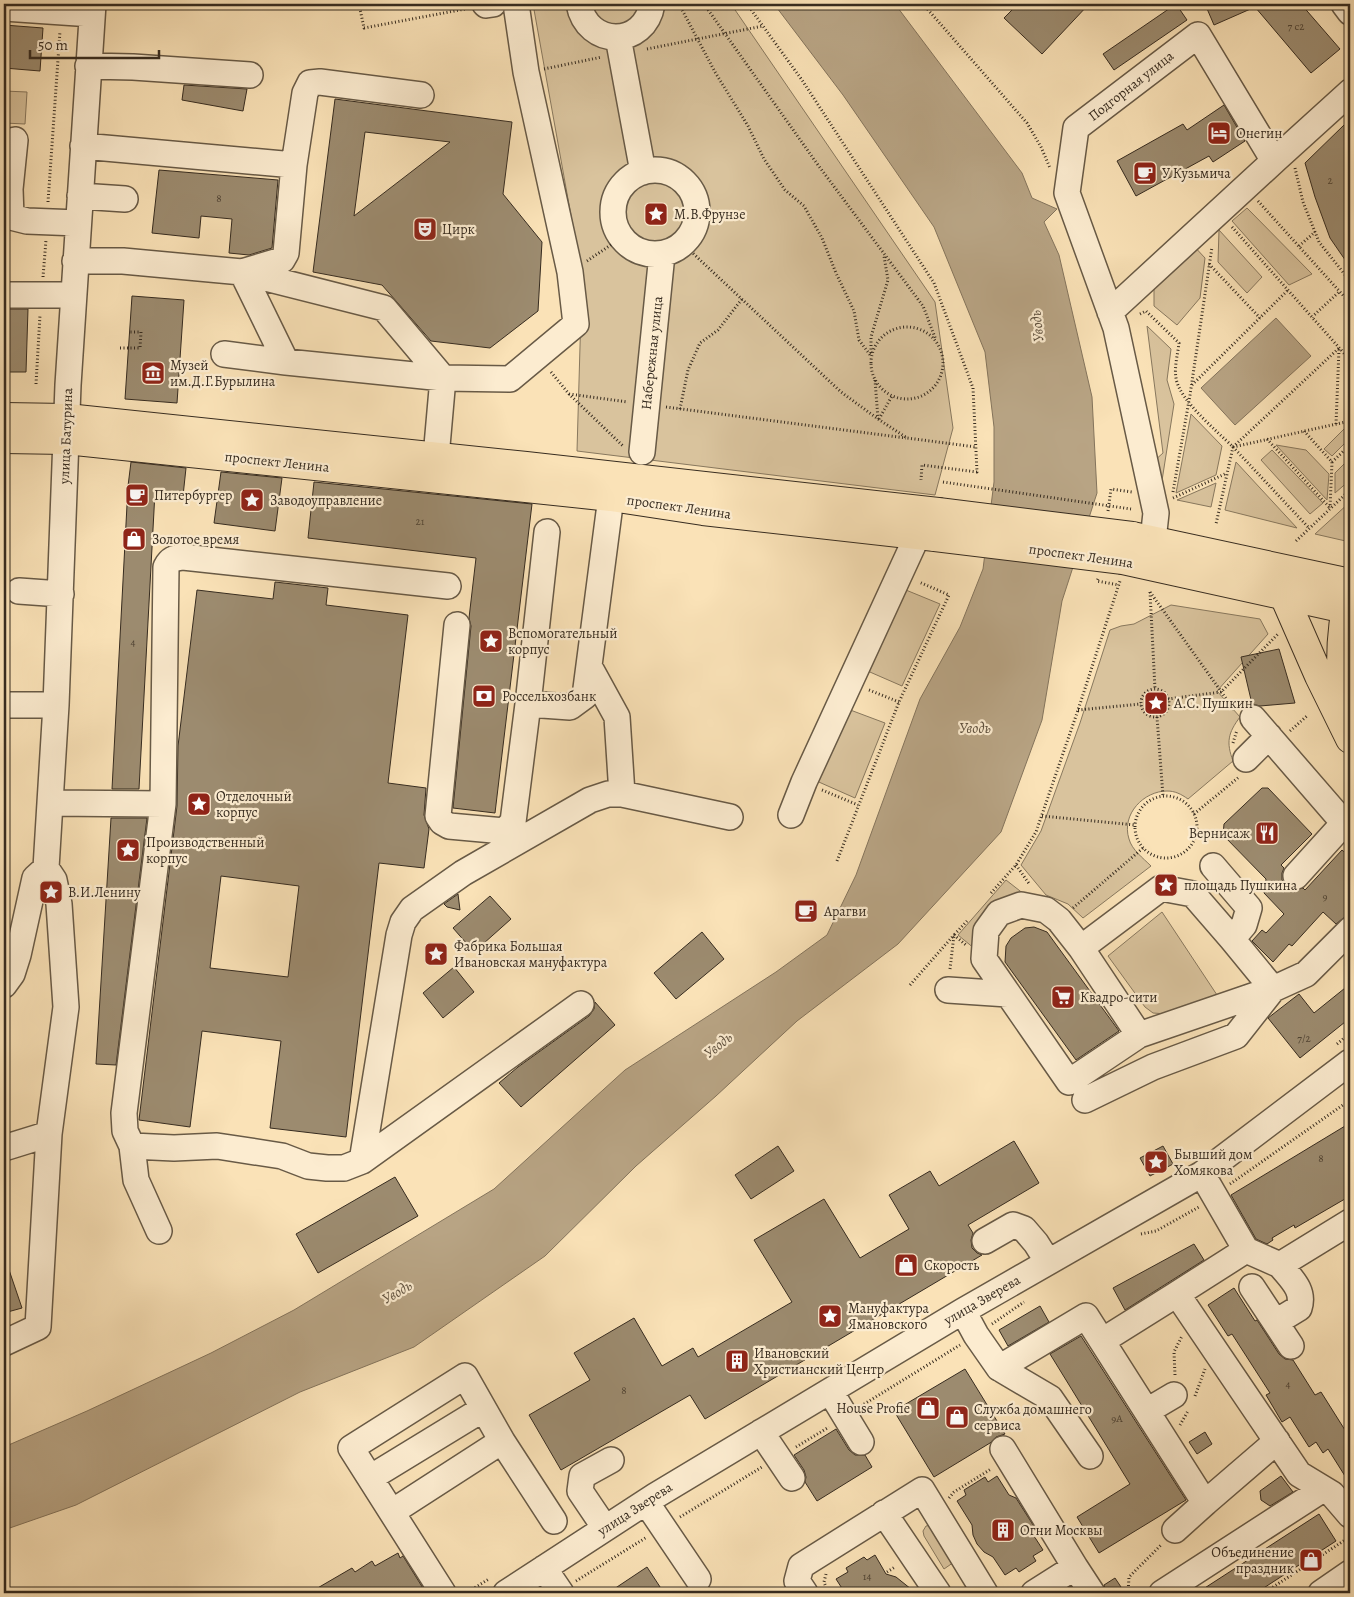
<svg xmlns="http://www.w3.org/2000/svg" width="1354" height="1597" font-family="Alegreya,serif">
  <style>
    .green { fill: #d9c39d; stroke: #88785e }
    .water { fill: #b8a484; stroke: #84745c }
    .building { fill: #9c8b6f; stroke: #372c20; fill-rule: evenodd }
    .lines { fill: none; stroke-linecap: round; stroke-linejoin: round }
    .minor-casing { stroke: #685a46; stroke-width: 28 }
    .major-casing { stroke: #372c20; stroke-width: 30 }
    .highway-casing { stroke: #372c20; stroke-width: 30 }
    .path { stroke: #372c20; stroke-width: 3; stroke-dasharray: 1 2.5; stroke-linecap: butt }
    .minor { stroke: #fcecd0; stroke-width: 25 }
    .major { stroke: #fae2b7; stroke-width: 28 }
    .highway { stroke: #fae2b7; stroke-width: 28 }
    .highway-bridge-casing { stroke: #372c20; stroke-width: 30; stroke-linecap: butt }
    .path-bridge { stroke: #372c20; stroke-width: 3; stroke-dasharray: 1 2.5; stroke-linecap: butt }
    .highway-bridge { stroke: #fae2b7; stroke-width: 28 }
    .labels { text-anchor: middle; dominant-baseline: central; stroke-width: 4.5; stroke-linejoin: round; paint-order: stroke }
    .number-label { font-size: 11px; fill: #504434 }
    .street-label { font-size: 14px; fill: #372c20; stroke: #fcecd0 }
    .poi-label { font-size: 14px; fill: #372c20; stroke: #fcecd0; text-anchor: start }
    .water-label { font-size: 15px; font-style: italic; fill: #5e503e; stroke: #fcecd0 }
  </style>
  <rect width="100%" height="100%" fill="#fae2b7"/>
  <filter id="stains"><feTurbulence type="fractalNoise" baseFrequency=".004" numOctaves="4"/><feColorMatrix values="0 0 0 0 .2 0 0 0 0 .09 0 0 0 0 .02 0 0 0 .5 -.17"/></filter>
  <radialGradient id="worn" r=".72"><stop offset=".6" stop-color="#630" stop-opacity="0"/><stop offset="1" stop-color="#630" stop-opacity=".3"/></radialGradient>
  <path class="green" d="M533,4h198l204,298 18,126 -18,67 -358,-44 5,-174z
    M4,91l23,1 -2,32 -21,-1z
    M1247,208l65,66 -23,11 -57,-64z
    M1219,230l43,47 -15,16 -29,-31z
    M1192,244l13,14 -5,40 -23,27 -23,-19v-28z
    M1147,326l24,23 -4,31 7,24 -13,83 -7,-26 9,-8z
    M1191,414l31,32 -6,29 -40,18z
    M1346,427l4,4v7l-18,18 -8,-7z
    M1276,445l30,5 23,24 -2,26z
    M1272,450l51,53 -13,11 -49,-54z
    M1350,458v22l-15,13v-20z
    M1236,462l61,66 -72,-18z
    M1216,483l-5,24 -34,-7z
    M1350,502v40l-35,-8z
    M901,588l39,16 -38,82 -39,-17z
    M1171,605l89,14 8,15 -51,57 23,26c-12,16 -14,25 -7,44l-45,38c-7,-5 -13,-8 -21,-8 -23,0 -46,23 -38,48 3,11 14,19 22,27l-68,52 -15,-14 -22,-9 -25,-30 20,-34 39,-108 30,-93 11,-4 13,-2z
    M845,708l40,15 -30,75 -43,-19z
    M1006,880l23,18 -54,51 -17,-14z
    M1162,912l59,89 -54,13 -14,-1 -8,-6 -37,-51z
    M932,1525l25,35 -13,9 -20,-33 -1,-5 3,-5z"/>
  <path class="water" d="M774,4h121l127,169 10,25 25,11 -13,13 15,33 33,142 5,96 -35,108 -20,119 -41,112 -103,112 -101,77 -81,75 -80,70 -91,90 -131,91 -114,45 -224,113 -72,25v-83l83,-36 124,-58 83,-43 200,-121 131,-119 151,-98 51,-37 29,-60 64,-176 40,-72 23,-58 11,-87v-55l-9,-75 -51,-125 -91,-132z
    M1276,318l35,38 -76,69 -34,-37z"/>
  <path class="building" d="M1018,4h71l-47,50 -38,-36z
    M1176,4l11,16 -73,50 -11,-16z
    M1205,4h96l39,45 -29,24 -56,-66 -41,18z
    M4,25l39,3 -3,43 -36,-3z
    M184,85l63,4 -4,22 -61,-11z
    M335,99l177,23 -9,72 39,48 -4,69 -48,37 -59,-7 -49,-56 -69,-13zM365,132l85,10 -96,74z
    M1224,105l21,36 -32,21 -4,-6 -73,40 -19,-35 66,-37 4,6z
    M1344,125l6,7v135l-20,-29 -15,-41 -10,-34z
    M159,170l119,10 -6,68 -23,7 -20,-2 3,-34 -31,-3 -2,22 -47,-5z
    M132,296l52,4 -7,103 -52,-4z
    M4,309h24l-2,63h-22z
    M131,462l55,6 -3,28 -28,-4 -16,297h-27l16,-303z
    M221,472l61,6 -7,53 -61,-8z
    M314,482l218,22 -37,309 -42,-5 18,-182 -2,-8 7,-60 -168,-20z
    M275,582l53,6 -2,17 82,10 -20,168 38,5 -2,27 5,14 -5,39 -45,-5 -33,274 -76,-9 11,-87 -79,-10 -12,96 -51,-7 38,-314 1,-60 19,-156 76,9zM221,876l78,10 -11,91 -78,-9z
    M1279,649l16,54 -35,3 -8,-2 -11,-47z
    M1262,788h6l44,46 -31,31 3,3 -2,5v7l5,7 6,3 10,-2 2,2 37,-40 8,7v59h-4l-10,8 -13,-12 -31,34 -3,-2 -16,18 -21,-21 10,-11 4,3 18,-19 -20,-21 2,-14 -43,-44 1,-11z
    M111,818h36l-31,247 -20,-1z
    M458,894l2,16 -13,-3 -3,-3z
    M490,896l21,23 -37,33 -21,-24z
    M1034,927l13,5 72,99 -43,29 -71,-98 1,-16 5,-8 14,-10z
    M702,932l22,27 -48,40 -22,-26z
    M454,967l20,25 -31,26 -20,-25z
    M1350,984v34l-50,40 -32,-40 31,-24 15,19z
    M595,1002l20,23 -94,82 -22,-24 19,-16 71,-51 5,-7z
    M1350,1123v73l-55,32 -1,-3 -22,13 1,2 -6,4 -11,-5 -25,-44z
    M1014,1141l25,42 -71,42 5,8 -2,7 1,8 5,5 5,2 -277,164 -15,-24 -129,75 -32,-55 61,-35 -16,-27 60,-35 28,48 31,-18 5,9 94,-55 -38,-62 70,-41 36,59 49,-29 -20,-34 41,-24 9,15z
    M778,1146l16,25 -43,28 -16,-24z
    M1163,1146l10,18 -23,12 -10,-18z
    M395,1177l23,39 -100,57 -22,-39z
    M1194,1244l10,16 -79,50 -12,-22z
    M6,1261l16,47 -18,5v-51z
    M1234,1288l21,33 2,-1 22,34 6,5 8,1 22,35 6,-3 29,46v46l-22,-35 -5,4 -7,-11 -7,5 -19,-30 -8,5 -16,-27 4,-2 -38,-59 -4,2 -20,-31z
    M1040,1306l9,16 -41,24 -9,-16z
    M1081,1336l105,164 -87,53 -22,-36 53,-33 -80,-130z
    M965,1369l40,65 -9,3 -6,6 -56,34 -40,-66z
    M836,1429l13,21 6,5h10l7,12 -55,34 -12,-19 1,-5 -2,-7 -10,-15z
    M1205,1432l7,12 -15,10 -8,-12z
    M997,1476l12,19 7,3 19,30 -1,8 9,14 -10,6 3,5 -17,11 -3,-4 -11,7 -12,-18 -9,-5 -7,-8 -4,-9 -1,-10 -15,-24 9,-6 -2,-5 21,-13 3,5z
    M1281,1476l12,16 -23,14 -9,-6 -1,-9z
    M1319,1514l17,27 -80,52h-59z
    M398,1553l2,5 3,-2 23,37h-117l43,-25 3,4 17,-11 3,5z
    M875,1555l11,19 10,3 20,16h-71l-9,-14 12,-7 -2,-4 18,-11 3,3z
    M647,1567l17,26h-56z
    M1115,1578l10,15h-19l-2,-8z"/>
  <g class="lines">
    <g class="minor-casing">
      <path id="minor" d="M485,4l1,1 7,-1
        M579,4c8,44 66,44 73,0
        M1344,4l6,8
        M4,8l88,6
        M618,37l25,135
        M88,66l45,1 117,8
        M15,140l-5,49 1,28 16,4 51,2
        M83,146l211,19 -8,88 -4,7 -40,12
        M1274,161l76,-69
        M294,165l11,-72 5,-10 10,-1 101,13
        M613 212a42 42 0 1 1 84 0a42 42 0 1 1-84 0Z
        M80,196l45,3
        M75,261h48l119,11 142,36 59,70 -7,79
        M242,272l44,90 157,16 67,1 66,-55 -6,-52 -44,-200 -10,-68
        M4,295h69
        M1110,312l164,-151 -76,-126 -122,93 -9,65 49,135 40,185 -3,27
        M224,354l62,8
        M642,452l20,-198
        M547,532l-19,172 42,3 15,-11 26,-199
        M19,591l42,3
        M457,625l-19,191 4,6 7,4 55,5 9,-9 15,-118
        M589,666l28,51 5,77
        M4,705h52
        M1253,718l91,105 6,1
        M1246,759l23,-23
        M50,803l113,1 -39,309 1,18 7,15 4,34 23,51
        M163,804l3,-237c4,-8 8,-9 17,-10l265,29
        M791,815l13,-33 110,-239 3,-7
        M1213,866l36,42 -5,17 -12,14
        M46,868l10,-163 12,-320 25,-381
        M1296,876l48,-53
        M1081,948l80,-60 32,6 39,45 41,50 -37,47 -83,31 -68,33
        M4,985l8,-11 6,-19 17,-77 11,-10
        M948,990l60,4
        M1139,1035l-58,-87 -22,-28 -13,-10 -25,-5 -22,8 -13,18 -2,28 85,123 70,-47 134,-46 33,-15 44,-44
        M132,1146l42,2 43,-2 65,10 26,10 19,2h17l18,-7 219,-157
        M4,1148l45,-14
        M362,1161l37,-226 4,-13 9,-13 51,-36 127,-73 18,-6h14l108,23
        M1202,1174l44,76
        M985,1241l28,-16 11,4 12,14 12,19
        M1246,1250l-69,44 122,180 33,20 18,21
        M1246,1250l34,15 70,-43
        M1252,1287l39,59
        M963,1311l13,24 23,33 87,-52 119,187 -30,27
        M1276,1322l23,-14c6,-18 -8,-29 -19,-43
        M1102,1341l75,-47
        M4,1343l34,-16 11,-193 17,-127 -7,-103 -5,-24 -8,-12
        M999,1368l51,30 40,58
        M830,1391l31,51
        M1147,1411l27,-16
        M761,1432l31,46
        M502,1441l52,80
        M1003,1449l72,118 -41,26
        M370,1478l113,-69
        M646,1502l52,77
        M1205,1503l72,-62
        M392,1512l110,-71 -37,-65 -114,72 92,145
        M884,1513l54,80
        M605,1528l-25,-37 2,-15 29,-16
        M1075,1567l17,26
        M544,1568l17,25
        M506,1593l149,-97 308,-185 239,-137 148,-112
        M805,1593l-8,-12 4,-15 121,-76 63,103
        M1162,1593l161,-104
        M1321,1593l29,-20"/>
    </g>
    <g class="major-casing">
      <path id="major" d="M1284,596l35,80 31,63
        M1348,716c-11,-43 -8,-85 2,-128"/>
    </g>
    <g class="highway-casing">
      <path id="highway" d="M4,417l63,1 459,48 412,46
        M4,439l62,1 545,57 92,14 232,26
        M1132,536l218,47
        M1123,560l227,50"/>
    </g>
    <path class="path" d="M359,4l5,24 101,-19
      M679,4l36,68 33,54 16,33 21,31 19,16 18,32 14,35 18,38 5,29 12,16
      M704,4l114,161 105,141 13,34
      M747,4l55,76 132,203 39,105 4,84 -55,-7 -1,15
      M923,4l104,119 14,24 9,21
      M647,49l116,-23
      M544,69l58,-12
      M1295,168l8,34 16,40 31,39
      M1258,201l92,102
      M48,202l12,-171
      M1232,227l118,133
      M683,244l158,148 37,27 29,19 69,9
      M1299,246l16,-14
      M587,261l34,-23
      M1209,264l51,54
      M43,277l3,-37
      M1140,314l6,-3 33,32c-1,10 -5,24 -3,35 3,22 41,53 57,69l-17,77
      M1312,317l28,-26
      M871 363a36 36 0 1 1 72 0a36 36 0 1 1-72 0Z
      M120,348h20l1,-16h-11
      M871,353v-16l17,-57 -4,-24
      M551,372l18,22 54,52
      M875,380l3,39
      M36,384l4,-69
      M1192,385l96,-95
      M569,394l59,8
      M666,407l240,31
      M680,409l8,-39 12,-27 18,-13 24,-31
      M879,419l13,-23
      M1336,424l3,-75
      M1304,431l28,31 -2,46
      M1267,439l63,69
      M1233,447l106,-99
      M1233,447l117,-26
      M1233,447l76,81
      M1332,462l18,-17
      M1173,492l17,-97 22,-148
      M1173,498l54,-25
      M1108,511l3,-22 21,3
      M1296,541l54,-51
      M1098,579l-1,2 22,4
      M1150,592l85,119
      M1150,592l5,97
      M1141 703a14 14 0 1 1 28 0a14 14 0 1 1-28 0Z
      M869,690l30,12
      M1168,699l53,-7 57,-58
      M1078,710l63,-6
      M1157,717l6,79
      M1290,731l18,-16
      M1233,743l4,-13
      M822,790l36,15
      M1135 827a31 31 0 1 1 62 0a31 31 0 1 1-62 0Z
      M1194,814l45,-37
      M1042,816l93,9
      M837,861l62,-159 50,-107 -30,-13
      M1016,865l14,20
      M991,893l25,-28 20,-33 42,-122 42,-129
      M1073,908l70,-60
      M950,969l4,-34 13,-14
      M910,985l44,-50 12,10
      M1337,1044l13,-11
      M1230,1184l120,-84
      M1141,1234l15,-3 43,-24
      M992,1324l32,-22
      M1175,1375l-1,-23 8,-16
      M1195,1396l10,-27
      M861,1406l99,-61
      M1180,1425l8,-14
      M796,1447l33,-20
      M949,1498l5,-6 37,-23
      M680,1517l82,-50
      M887,1572l8,-5
      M826,1574l-2,8 4,11
      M576,1581l71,-44
      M466,1593l23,-14
      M1128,1593l1,-16 32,-32
      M1264,1593l84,-55"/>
    <use href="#minor" class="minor"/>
    <use href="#major" class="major"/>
    <use href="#highway" class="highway"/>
    <g class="highway-bridge-casing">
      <path id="highway-bridge" d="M938,512l194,24
        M935,537l188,23"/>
    </g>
    <path class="path-bridge" d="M943,482l188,27"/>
    <use href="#highway-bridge" class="highway-bridge"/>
  </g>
  <defs>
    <g id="hotel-square" transform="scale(1.25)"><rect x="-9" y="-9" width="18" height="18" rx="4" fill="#8f2418" stroke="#fcecd0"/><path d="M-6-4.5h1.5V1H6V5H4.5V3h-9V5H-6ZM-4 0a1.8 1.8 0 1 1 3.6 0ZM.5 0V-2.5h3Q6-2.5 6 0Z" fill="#fff"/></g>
    <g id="cafe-square" transform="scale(1.25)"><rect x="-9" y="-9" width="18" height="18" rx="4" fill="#8f2418" stroke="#fcecd0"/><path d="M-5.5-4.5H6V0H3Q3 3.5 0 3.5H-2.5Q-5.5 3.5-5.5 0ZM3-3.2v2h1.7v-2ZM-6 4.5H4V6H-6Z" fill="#fff"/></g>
    <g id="sight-square" transform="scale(1.25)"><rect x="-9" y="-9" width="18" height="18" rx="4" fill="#8f2418" stroke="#fcecd0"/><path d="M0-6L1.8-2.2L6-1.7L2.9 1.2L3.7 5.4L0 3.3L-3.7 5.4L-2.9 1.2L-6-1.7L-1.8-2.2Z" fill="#fff"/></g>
    <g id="theatre-square" transform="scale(1.25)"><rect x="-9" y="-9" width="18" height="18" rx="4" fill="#8f2418" stroke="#fcecd0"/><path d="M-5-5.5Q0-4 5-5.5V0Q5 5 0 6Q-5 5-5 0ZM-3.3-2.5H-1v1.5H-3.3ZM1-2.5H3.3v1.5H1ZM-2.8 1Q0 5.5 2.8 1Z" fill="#fff"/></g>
    <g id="museum-square" transform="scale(1.25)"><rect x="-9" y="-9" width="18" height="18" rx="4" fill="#8f2418" stroke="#fcecd0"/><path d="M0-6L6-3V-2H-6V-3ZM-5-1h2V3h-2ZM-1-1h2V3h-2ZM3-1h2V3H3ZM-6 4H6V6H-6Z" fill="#fff"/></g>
    <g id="shop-square" transform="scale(1.25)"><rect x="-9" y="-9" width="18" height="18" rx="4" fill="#8f2418" stroke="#fcecd0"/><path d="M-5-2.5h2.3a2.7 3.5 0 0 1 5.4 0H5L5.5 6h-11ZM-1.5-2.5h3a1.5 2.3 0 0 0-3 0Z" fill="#fff"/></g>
    <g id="bank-square" transform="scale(1.25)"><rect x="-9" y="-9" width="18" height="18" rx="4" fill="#8f2418" stroke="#fcecd0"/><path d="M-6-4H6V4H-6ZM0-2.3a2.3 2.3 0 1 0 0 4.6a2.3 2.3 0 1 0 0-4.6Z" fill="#fff"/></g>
    <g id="restaurant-square" transform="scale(1.25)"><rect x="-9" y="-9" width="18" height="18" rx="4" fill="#8f2418" stroke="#fcecd0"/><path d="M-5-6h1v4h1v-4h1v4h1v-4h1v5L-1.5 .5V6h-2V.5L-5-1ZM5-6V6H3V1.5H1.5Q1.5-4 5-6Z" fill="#fff"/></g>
    <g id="supermarket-square" transform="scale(1.25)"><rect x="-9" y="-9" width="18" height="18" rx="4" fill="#8f2418" stroke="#fcecd0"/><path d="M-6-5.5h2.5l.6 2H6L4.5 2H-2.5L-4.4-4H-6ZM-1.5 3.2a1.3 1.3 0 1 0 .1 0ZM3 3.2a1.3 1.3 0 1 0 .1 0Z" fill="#fff"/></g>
    <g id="building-square" transform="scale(1.25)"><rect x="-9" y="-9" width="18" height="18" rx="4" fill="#8f2418" stroke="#fcecd0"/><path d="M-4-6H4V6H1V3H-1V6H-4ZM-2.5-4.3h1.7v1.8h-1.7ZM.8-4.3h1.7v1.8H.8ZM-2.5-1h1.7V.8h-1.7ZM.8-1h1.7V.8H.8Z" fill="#fff"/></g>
  </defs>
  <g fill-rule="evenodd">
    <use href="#hotel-square" x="1219" y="133"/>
    <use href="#cafe-square" x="1145" y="173"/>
    <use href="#sight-square" x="656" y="214"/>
    <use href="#theatre-square" x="425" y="229"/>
    <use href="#museum-square" x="153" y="373"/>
    <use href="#cafe-square" x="137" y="495"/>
    <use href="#sight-square" x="252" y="500"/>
    <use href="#shop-square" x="134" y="539"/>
    <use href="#sight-square" x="491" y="641"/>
    <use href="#bank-square" x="484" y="696"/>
    <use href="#sight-square" x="1156" y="703"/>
    <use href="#sight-square" x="199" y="804"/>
    <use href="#restaurant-square" x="1267" y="833"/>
    <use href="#sight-square" x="128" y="850"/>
    <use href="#sight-square" x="1166" y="885"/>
    <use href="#sight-square" x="51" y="892"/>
    <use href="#cafe-square" x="806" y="911"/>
    <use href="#sight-square" x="436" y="954"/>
    <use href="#supermarket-square" x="1063" y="997"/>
    <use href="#sight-square" x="1156" y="1162"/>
    <use href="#shop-square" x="906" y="1265"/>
    <use href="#sight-square" x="830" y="1316"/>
    <use href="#building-square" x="737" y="1361"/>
    <use href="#shop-square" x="928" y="1408"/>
    <use href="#shop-square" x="957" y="1417"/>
    <use href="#building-square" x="1003" y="1530"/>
    <use href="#shop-square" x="1311" y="1560"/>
  </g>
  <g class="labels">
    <g class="number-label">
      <text x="1296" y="26">7 с2</text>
      <text x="1330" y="180">2</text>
      <text x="219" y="198">8</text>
      <text x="420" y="521">21</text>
      <text x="133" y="642">4</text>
      <text x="1325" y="896">9</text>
      <text x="1304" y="1038">7/2</text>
      <text x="1321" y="1158">8</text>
      <text x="1288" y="1384">4</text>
      <text x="624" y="1390">8</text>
      <text x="1117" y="1418">9А</text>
      <text x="867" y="1576">14</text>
    </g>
    <g class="street-label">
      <text transform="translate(1131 86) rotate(-38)">Подгорная улица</text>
      <text transform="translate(652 353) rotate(-84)">Набережная улица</text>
      <text transform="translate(66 436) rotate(-88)">улица Батурина</text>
      <text transform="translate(277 462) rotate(6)">проспект Ленина</text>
      <text transform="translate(679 507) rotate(8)">проспект Ленина</text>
      <text transform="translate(1081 556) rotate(8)">проспект Ленина</text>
      <text transform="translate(982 1300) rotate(-30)">улица Зверева</text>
      <text transform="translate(635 1509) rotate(-33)">улица Зверева</text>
    </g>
    <g class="poi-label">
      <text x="1236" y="133">Онегин</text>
      <text x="1162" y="173">У Кузьмича</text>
      <text x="674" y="214">М.В.Фрунзе</text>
      <text x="442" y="229">Цирк</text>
      <text x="170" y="365">Музей<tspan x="170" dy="16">им.Д.Г.Бурылина</tspan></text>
      <text x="154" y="495">Питербургер</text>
      <text x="270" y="500">Заводоуправление</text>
      <text x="152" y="539">Золотое время</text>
      <text x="508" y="633">Вспомогательный<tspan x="508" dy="16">корпус</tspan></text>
      <text x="502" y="696">Россельхозбанк</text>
      <text x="1174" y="703">А.C. Пушкин</text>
      <text x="216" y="796">Отделочный<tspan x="216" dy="16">корпус</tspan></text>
      <text x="1250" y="833" text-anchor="end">Вернисаж</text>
      <text x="146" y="842">Производственный<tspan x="146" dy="16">корпус</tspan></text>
      <text x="1184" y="885">площадь Пушкина</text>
      <text x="68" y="892">В.И.Ленину</text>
      <text x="824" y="911">Арагви</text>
      <text x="454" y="946">Фабрика Большая<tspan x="454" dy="16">Ивановская мануфактура</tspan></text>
      <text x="1080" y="997">Квадро-сити</text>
      <text x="1174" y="1154">Бывший дом<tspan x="1174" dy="16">Хомякова</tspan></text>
      <text x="924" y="1265">Скорость</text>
      <text x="848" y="1308">Мануфактура<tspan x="848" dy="16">Ямановского</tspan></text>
      <text x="754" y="1353">Ивановский<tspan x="754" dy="16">Христианский Центр</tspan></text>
      <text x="910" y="1408" text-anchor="end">House Profie</text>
      <text x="974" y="1409">Служба домашнего<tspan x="974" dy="16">сервиса</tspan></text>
      <text x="1020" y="1530">Огни Москвы</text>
      <text x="1294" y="1552" text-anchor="end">Объединение<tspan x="1294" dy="16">праздник</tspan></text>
    </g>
    <g class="water-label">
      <text transform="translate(1037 326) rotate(-96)">Уводь</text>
      <text x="975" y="728">Уводь</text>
      <text transform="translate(718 1045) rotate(-38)">Уводь</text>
      <text transform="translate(397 1292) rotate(-30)">Уводь</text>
    </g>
  </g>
  <rect width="1354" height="1597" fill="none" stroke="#fae2b7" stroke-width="20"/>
  <rect x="5" y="5" width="1344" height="1587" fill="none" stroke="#372c20" stroke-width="2.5"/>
  <rect x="10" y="10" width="1334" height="1577" fill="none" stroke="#372c20"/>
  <path d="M30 50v8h129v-8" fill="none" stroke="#372c20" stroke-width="2.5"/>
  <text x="38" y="50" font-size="15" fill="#372c20" stroke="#fcecd0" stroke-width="4" paint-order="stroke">50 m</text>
  <rect width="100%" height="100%" filter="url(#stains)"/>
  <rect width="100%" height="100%" fill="url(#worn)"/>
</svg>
